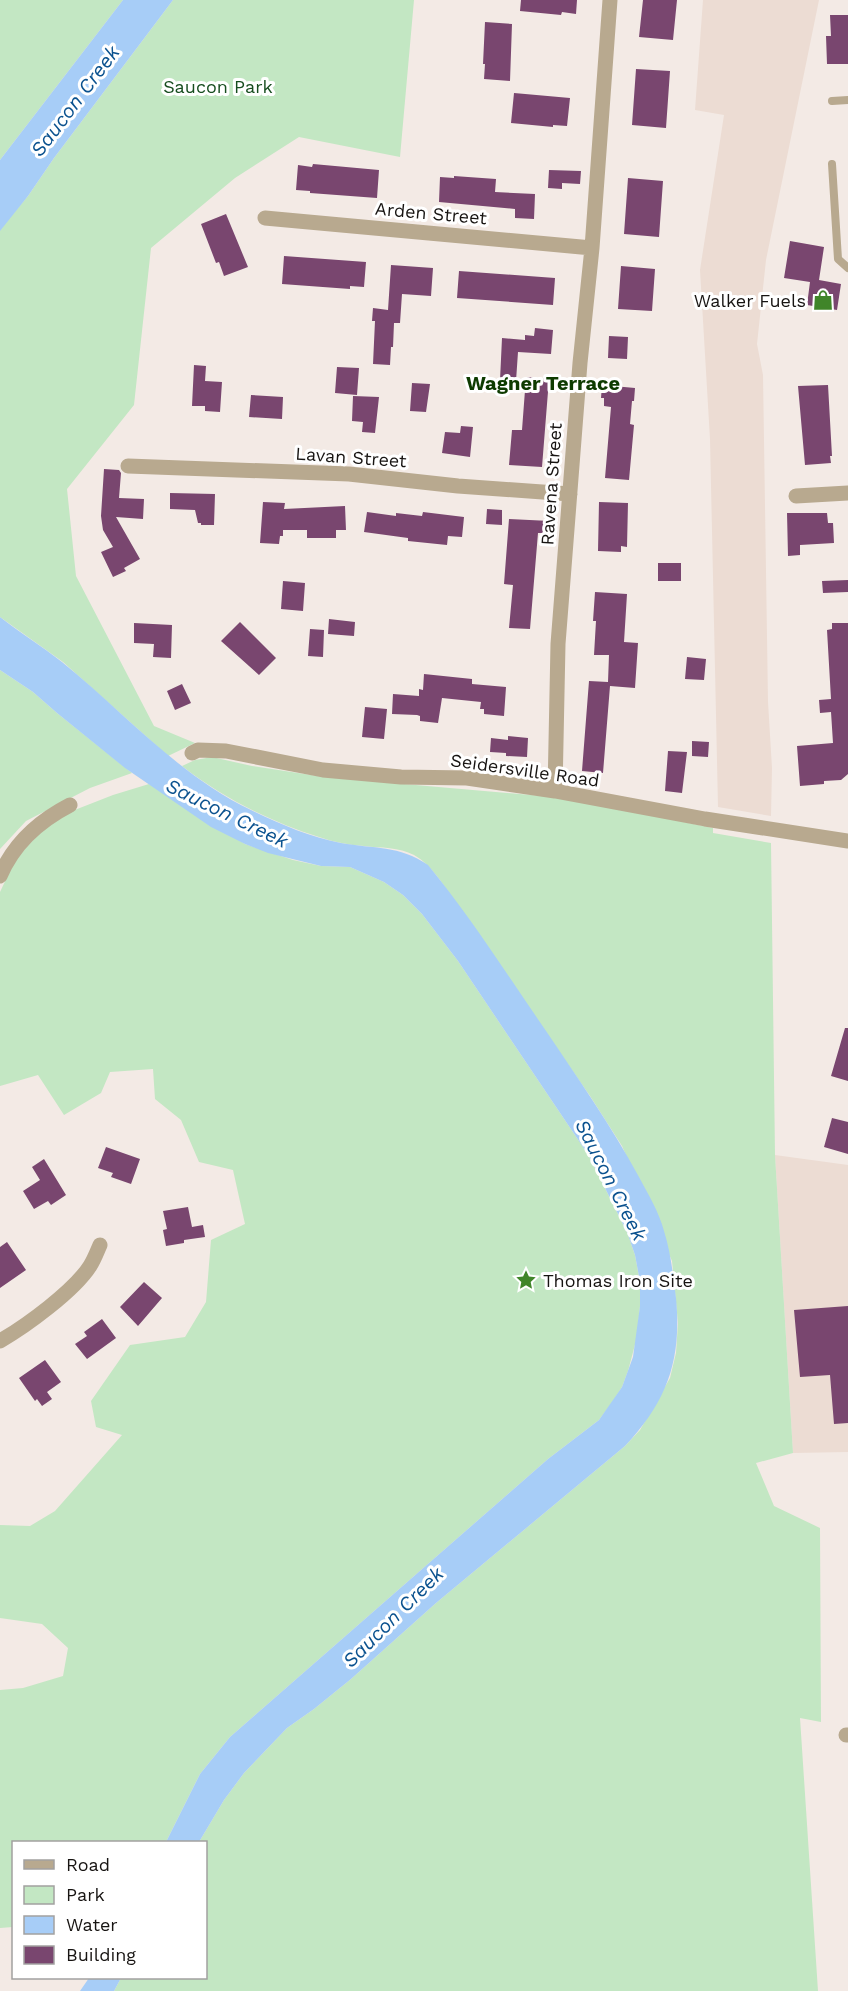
<svg xmlns="http://www.w3.org/2000/svg" width="848" height="1991" font-family="'Work Sans',sans-serif">
  <style>
    .built { fill: #ecdcd3 }
    .green { fill: #c3e7c3 }
    .water { fill: #a7cdf7 }
    .building { fill: #79466f }
    .lines { fill: none; stroke-linecap: round; stroke-linejoin: round }
    .service { stroke: #b8a98f; stroke-width: 8 }
    .minor { stroke: #b8a98f; stroke-width: 15 }
    .labels { text-anchor: middle; dominant-baseline: central; stroke-width: 6; stroke-linejoin: round; paint-order: stroke }
    .park-label { font-size: 18px; fill: #164d1e; stroke: #fff }
    .street-label { font-size: 18px; fill: #171412; stroke: #fff }
    .poi-label { font-size: 18px; fill: #171412; stroke: #fff; text-anchor: end }
    .water-label { font-size: 20px; font-style: italic; fill: #0b528f; stroke: #fff }
    .neighbourhood-label { font-size: 20px; font-weight: bold; fill: #0e3b00; stroke: #fff }
  </style>
  <rect width="100%" height="100%" fill="#f3eae5"/>
  <path class="built" d="M703,0h116l-53,260 -9,84 6,31 5,327 4,66 -1,48 -53,-9 -8,-368 -10,-169 24,-155 -29,-5z
    M775,1155l73,10v287l-55,1z"/>
  <path class="green" d="M0,0h123l-123,160z
    M173,0h241l-14,157 -101,-20 -64,41 -84,70 -17,157 -67,84 9,87 78,150 41,17 -27,13 -105,-94 -63,-45v-388l28,-33 26,-38z
    M0,670l33,22 24,21 75,60 -42,15 -64,33 -26,28z
    M212,757l40,9 72,11 242,21 147,30v5l58,10 4,312 18,298 -37,10 18,43 46,22 1,194 -21,-4 18,273h-704l7,-13h85v-136h-7l25,-42 20,-27 43,-45 27,-19 37,-30 85,-76 189,-157 15,-16 30,-52 6,-25 2,-30 -6,-62 -50,-115 -32,-50 -150,-216c-8,-10 -15,-19 -26,-25 -15,-8 -33,-7 -50,-9 -15,-1 -30,-4 -45,-9 -50,-16 -96,-39 -137,-71l13,-6z
    M149,784l96,60 48,16 28,6 29,1 34,15 19,13 19,19 36,47 131,195 38,76 8,23 5,27v24l-3,31 -9,34 -6,16 -11,17 -12,16 -51,39 -318,278 -30,37 -34,68h-152l-1,85 -13,1v-238l23,-2 40,-12 5,-28 -26,-24 -42,-6v-93l30,1 25,-15 67,-76 -26,-8 -5,-26 39,-56 55,-8 21,-35 5,-62 34,-16 -12,-54 -34,-8 -18,-42 -26,-21 -2,-30 -43,3 -9,21 -37,22 -26,-40 -38,11v-194l16,-34 26,-27 25,-18 46,-18z"/>
  <path class="water" d="M123,0h50l-119,158 -26,38 -28,35v-71z
    M0,617c20,16 42,29 62,45 63,51 116,113 189,148 29,14 59,27 90,33 33,6 58,2 87,22 42,51 78,108 116,163 33,49 67,97 95,149 9,17 20,35 25,54 7,22 9,44 12,67 6,62 -9,103 -51,148l-189,157 -85,76 -37,30 -27,19 -43,45 -20,27 -25,42h-33l34,-68 30,-37 318,-278 51,-39 23,-33 11,-30 7,-51v-24l-5,-27 -8,-23 -38,-76 -131,-195 -36,-47 -19,-19 -19,-13 -34,-15 -29,-1 -53,-13 -23,-9 -34,-17 -86,-59 -68,-55 -24,-21 -33,-22z
    M89,1978h32l-7,13h-34z"/>
  <path class="building" d="M521,0h56l-1,14 -14,-2 -1,3 -41,-4z
    M643,0h34l-4,40 -34,-3z
    M830,15h18v49h-21l-1,-28h5z
    M485,22l27,2 -2,57 -26,-2 1,-15h-2z
    M636,69l34,2 -4,57 -34,-3z
    M514,93l56,5 -3,28 -14,-1v2l-42,-4z
    M313,164l66,6 -2,28 -67,-5v-2l-14,-1 2,-25 14,2z
    M549,170l32,1 -1,13 -18,-1v6l-14,-1z
    M454,176l42,3 -1,13 40,2 -1,25 -19,-1v-9l-76,-7 1,-25 14,1z
    M628,178l35,3 -4,56 -35,-3z
    M226,214l22,53 -24,9 -5,-14 -3,1 -15,-39z
    M790,241l34,6 -5,33 22,4 -4,26 -30,-5 3,-23 -26,-4z
    M284,256l82,6 -2,25 -14,-1v3l-68,-5z
    M391,265l42,3 -2,28 -29,-2 -2,29h-6l-1,24h-2l-1,18 -17,-1 2,-43h-3l1,-13 15,2z
    M621,266l34,3 -3,42 -34,-2z
    M459,271l96,7 -2,27 -96,-7z
    M535,328l18,2 -2,24 -33,-2 -2,29 -16,-1 2,-42 23,2v-5l9,1z
    M609,336l19,1 -1,22 -19,-1z
    M194,365l12,1 -1,15 17,1 -2,30 -15,-1v-5h-13z
    M337,367l22,1 -2,27 -22,-2z
    M526,377l23,2 -7,88 -33,-2 3,-35h10z
    M412,383l18,1 -4,28 -16,-1z
    M602,385l33,3 -1,13h-2l-2,23 4,1 -5,55 -24,-2 6,-71 -7,-1v-8h-3z
    M828,385l4,71h-2l1,7 -26,2 -7,-79z
    M251,395l32,2 -1,22 -33,-2z
    M353,396l26,1 -4,36 -13,-1 1,-10 -11,-1z
    M461,426l12,1 -3,30 -28,-4 3,-21 15,1z
    M104,469l15,1 2,3 -2,25 25,1 -1,20 -27,-2 24,42 -16,9 2,3 -13,6 -12,-25 12,-5 -10,-17 -2,-14z
    M170,493l45,1 -1,31h-13v-2h-3l-3,-13 -25,-1z
    M263,502l22,1 -1,6 61,-3 1,24h-10v8h-29v-8h-24v6h-3l-1,8 -19,-1z
    M599,502l29,1 -1,44 -6,-1v6l-23,-1z
    M487,509l15,1v15l-16,-1z
    M367,512l29,4v-3l26,3 1,-4 41,5 -2,20 -14,-1 -1,9 -39,-4v-3l-44,-6z
    M787,513h40l1,10h5l1,20 -34,2v10l-12,1z
    M509,519l41,2 -1,12h-11l-8,96 -21,-1 4,-43 -9,-1z
    M658,563h23v18h-23z
    M848,580v12l-25,1 -1,-12z
    M283,581l22,2 -2,28 -22,-2z
    M595,592l32,2 -3,48 14,1 -3,45 -25,-2 -7,87 -21,-2 7,-90 19,1 1,-27h-15l2,-34h-3z
    M329,619l26,3 -1,14 -26,-2z
    M240,622l36,36 -17,17 -38,-34z
    M134,623l38,2 -1,33 -18,-1 1,-13 -20,-1z
    M832,623h16v151l-7,6 -17,1v3l-24,2 -3,-40 36,-3 -2,-31 -11,1 -1,-13 12,-1 -4,-69 5,-1z
    M310,629l14,1 -1,27 -15,-1z
    M687,657l19,2 -2,21 -19,-1z
    M424,674l48,5v5l34,3 -2,29 -20,-2v-5h-4l1,-7 -39,-4 -4,25 -18,-2v-5l-3,-1 -25,-1 1,-20 26,2v-7l4,1z
    M182,684l9,19 -16,7 -8,-19z
    M365,707l22,2 -3,30 -22,-2z
    M508,736l20,2 -1,19 -21,-1v-3l-16,-1 1,-14 17,2z
    M692,741l17,1 -1,15 -16,-1z
    M668,751l19,1 -5,41 -17,-2z
    M845,1028h3v53l-17,-5z
    M832,1118l16,4v32l-24,-7z
    M106,1147l34,12 -9,25 -20,-7 2,-4 -15,-5z
    M44,1159l22,36 -15,10 -3,-4 -14,8 -11,-18 17,-11 -8,-13z
    M188,1207l4,20 11,-2 2,12 -21,3v3l-18,3 -3,-16 4,-1 -4,-18z
    M7,1242l19,28 -26,18v-41z
    M144,1282l18,16 -24,28 -18,-19z
    M848,1306v117l-14,1 -4,-49 -30,2 -6,-67z
    M102,1319l14,19 -29,21 -12,-15 12,-8 -3,-4z
    M45,1360l16,22 -14,10 5,7 -10,7 -5,-7 -2,2 -16,-23z"/>
  <g class="lines">
    <path class="service" d="M832,101l16,-1
      M832,164l6,95 10,9"/>
    <path class="minor" d="M265,218l327,30
      M128,466l221,8 109,12 112,8
      M796,496l52,-3
      M192,753l6,-3 28,1 97,19 78,7 66,1 88,13 150,28 143,22
      M555,791l3,-147 22,-281 12,-115 18,-248
      M0,876c14,-33 39,-55 70,-71
      M0,1341c26,-15 74,-50 90,-75 4,-6 7,-14 10,-21
      M846,1735h2"/>
  </g>
  <defs>
    <g id="shop-bare" transform="scale(1.62)"><path d="M-5-2.5h2.3a2.7 3.5 0 0 1 5.4 0H5L5.5 6h-11ZM-1.5-2.5h3a1.5 2.3 0 0 0-3 0Z" fill="#408529" stroke="#fff" stroke-width="2.5" paint-order="stroke"/></g>
    <g id="sight-bare" transform="scale(1.62)"><path d="M0-6L1.8-2.2L6-1.7L2.9 1.2L3.7 5.4L0 3.3L-3.7 5.4L-2.9 1.2L-6-1.7L-1.8-2.2Z" fill="#408529" stroke="#fff" stroke-width="2.5" paint-order="stroke"/></g>
  </defs>
  <g fill-rule="evenodd">
    <use href="#shop-bare" x="823" y="300"/>
    <use href="#sight-bare" x="526" y="1280"/>
  </g>
  <g class="labels">
    <g class="park-label">
      <text x="218" y="86">Saucon Park</text>
    </g>
    <g class="street-label">
      <text transform="translate(431 213) rotate(5)">Arden Street</text>
      <text transform="translate(351 457) rotate(4)">Lavan Street</text>
      <text transform="translate(551 484) rotate(-86)">Ravena Street</text>
      <text transform="translate(525 770) rotate(8)">Seidersville Road</text>
    </g>
    <g class="poi-label">
      <text x="806" y="300">Walker Fuels</text>
      <text x="543" y="1280" text-anchor="start">Thomas Iron Site</text>
    </g>
    <g class="water-label">
      <text transform="translate(75 101) rotate(-53)">Saucon Creek</text>
      <text transform="translate(227 813) rotate(26)">Saucon Creek</text>
      <text transform="translate(611 1180) rotate(63)">Saucon Creek</text>
      <text transform="translate(393 1617) rotate(-45)">Saucon Creek</text>
    </g>
    <g class="neighbourhood-label">
      <text x="543" y="383">Wagner Terrace</text>
    </g>
  </g>
  <rect x="12" y="1841" width="195" height="138" fill="#ffffff" stroke="#a2a1a0" stroke-width="1.5"/>
  <rect x="24" y="1860" width="30" height="9" fill="#b8a98f" stroke="#a2a1a0" stroke-width="1.5"/>
  <text x="66" y="1871" font-size="18" fill="#171412">Road</text>
  <rect x="24" y="1886" width="30" height="18" fill="#c3e7c3" stroke="#a2a1a0" stroke-width="1.5"/>
  <text x="66" y="1901" font-size="18" fill="#171412">Park</text>
  <rect x="24" y="1916" width="30" height="18" fill="#a7cdf7" stroke="#a2a1a0" stroke-width="1.5"/>
  <text x="66" y="1931" font-size="18" fill="#171412">Water</text>
  <rect x="24" y="1946" width="30" height="18" fill="#79466f" stroke="#a2a1a0" stroke-width="1.5"/>
  <text x="66" y="1961" font-size="18" fill="#171412">Building</text>
</svg>
